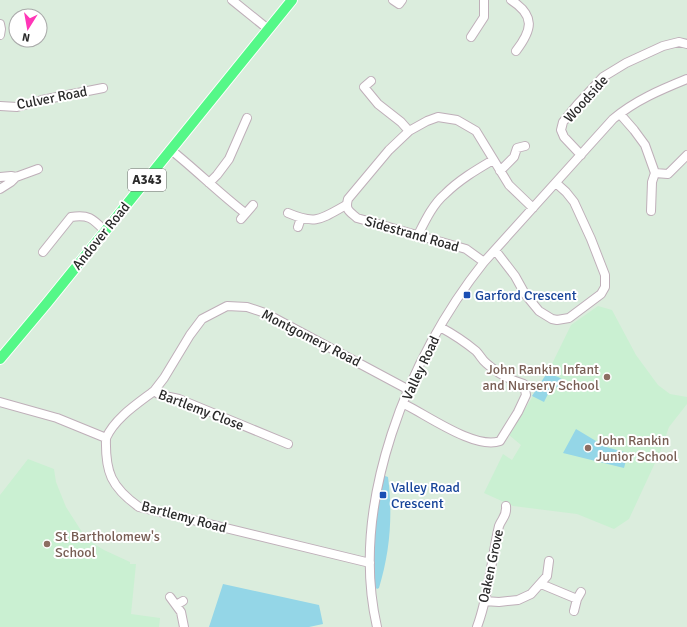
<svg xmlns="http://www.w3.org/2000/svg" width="687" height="627" font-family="Signika,sans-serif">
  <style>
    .education { fill: #caf0d2 }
    .green { fill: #94d6e7 }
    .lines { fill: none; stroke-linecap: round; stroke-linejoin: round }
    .minor-casing { stroke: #bfafb9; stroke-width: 10 }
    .major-casing { stroke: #fff; stroke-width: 12 }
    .minor { stroke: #fff; stroke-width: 8 }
    .major { stroke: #55f888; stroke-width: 10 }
    .transit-dot { fill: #1a4fb4; stroke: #fff; stroke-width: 1.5 }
    .education-dot { fill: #8d6e63; stroke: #fff; stroke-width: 1.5 }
    .labels { text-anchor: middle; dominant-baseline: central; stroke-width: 4; stroke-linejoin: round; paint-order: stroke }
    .shield { fill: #fff; stroke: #6a6a6a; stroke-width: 1 }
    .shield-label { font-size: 13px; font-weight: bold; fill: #2a2a2a }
    .street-label { font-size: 14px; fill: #2a2a2a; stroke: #fff }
    .transit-label { font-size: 14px; fill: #164399; stroke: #fff; text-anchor: start }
    .education-label { font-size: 14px; fill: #785e54; stroke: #fff; text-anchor: start }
  </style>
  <rect width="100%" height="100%" fill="#dbeddd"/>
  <path class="education" d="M598,306l14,4 24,45 22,30 12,9 17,3v7l-18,23 -8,23 -32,69 -15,10 -37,-15 -64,-8 -29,-13 19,-39 9,6 9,-15 -12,-10 40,-65 22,-45z
    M28,459l26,10 2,13 10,25 16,25 9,10 13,8 26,12v2h6l-5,50 29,4 -1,9h-159v-132z"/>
  <path class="green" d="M547,373c6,3 12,3 17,8 -5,6 -10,6 -14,14l-2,-1 -4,8 -12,-6z
    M576,429l30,18 22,6 -4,15 -61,-15z
    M385,476l3,1c5,38 2,75 -9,111l-2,1 -2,-2 -2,-24 1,-33 9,-52z
    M223,584l96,21 4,19 -14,3h-100z"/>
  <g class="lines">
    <g class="minor-casing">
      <path id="minor" d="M232,0l36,29
        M393,0l6,4 3,-4
        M511,0c25,16 21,30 5,51
        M0,24l1,5 -1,6
        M471,37l13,-20v-17
        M371,81l-7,6 14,17 23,18 8,9
        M0,106l17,1 25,-7 61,-12
        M620,114l14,16 11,15 10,28 13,1 19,-19
        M171,150c25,20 48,43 74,63
        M581,155l-17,-18 -3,-7 2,-8 14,-17 26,-28 23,-14 37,-17 16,-4 8,2
        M500,171l14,-14 3,-9 8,-2
        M0,177l11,-1 5,1 22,-8
        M209,183l8,-8 12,-16 18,-41
        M0,189l11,-7 5,-5
        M651,211l1,-29 3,-9
        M288,213c28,12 33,6 58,-8
        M241,219l12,-14
        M298,227l3,-9
        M418,235c7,-14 15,-31 27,-41 14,-14 31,-24 48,-34
        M495,250l20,26 10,18 14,17 13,8 5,1 12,-2 32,-24 4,-7v-12l-14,-36 -17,-37 -8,-10 -10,-9
        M43,252l28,-35c18,-3 22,2 34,14
        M484,262l-18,-13 -109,-31c-8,-7 -12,-8 -9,-19l41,-49 20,-19 18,-10 11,-4 19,3 19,11 33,54 24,23
        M154,391l10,-13 26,-43 12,-16 25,-13 20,1 18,6 144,77
        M0,402l57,16 49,20c-1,34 5,49 33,69l231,56
        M404,404c23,11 71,46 96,37l18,-29 8,-17 -2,-11c-14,-4 -27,-11 -38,-21 -4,-3 -6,-8 -10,-12 -11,-9 -23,-17 -36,-24
        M106,438c9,-20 31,-34 48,-47l6,4 19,4 109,45
        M541,584l36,15
        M170,597l11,15 3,15
        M484,601l15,1 19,-2 13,-6 16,-18 2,-15
        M176,605l7,-4
        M574,611l3,-12 4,-7
        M377,627c-28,-122 31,-270 107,-365l129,-143c23,-19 47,-29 74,-40
        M477,627c12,-32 14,-67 22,-101 3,-8 8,-10 7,-20"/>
    </g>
    <g class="major-casing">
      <path id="major" d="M0,359l47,-56 245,-303"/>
    </g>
    <use href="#minor" class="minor"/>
    <use href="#major" class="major"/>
  </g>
  <g class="transit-dot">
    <rect x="463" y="291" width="8" height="8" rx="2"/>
    <rect x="379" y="491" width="8" height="8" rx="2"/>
  </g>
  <g class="education-dot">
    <circle cx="607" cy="377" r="4"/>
    <circle cx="588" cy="448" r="4"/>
    <circle cx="47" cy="544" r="4"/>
  </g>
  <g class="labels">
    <rect class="shield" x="128" y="169" width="38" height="22" rx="3"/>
    <g class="shield-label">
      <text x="147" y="180">A343</text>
    </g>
    <g class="street-label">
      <text transform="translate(52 98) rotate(-11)">Culver Road</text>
      <text transform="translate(586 99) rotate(-48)">Woodside</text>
      <text transform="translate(412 234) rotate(16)">Sidestrand Road</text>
      <text transform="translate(101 236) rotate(-51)">Andover Road</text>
      <text transform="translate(311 338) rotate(27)">Montgomery Road</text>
      <text transform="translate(421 368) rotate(-65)">Valley Road</text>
      <text transform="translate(201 410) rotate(21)">Bartlemy Close</text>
      <text transform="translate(184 517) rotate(15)">Bartlemy Road</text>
      <text transform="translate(491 566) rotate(-78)">Oaken Grove</text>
    </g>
    <g class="transit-label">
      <text x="475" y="295">Garford Crescent</text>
      <text x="391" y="487">Valley Road<tspan x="391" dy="16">Crescent</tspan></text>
    </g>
    <g class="education-label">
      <text x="599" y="369" text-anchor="end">John Rankin Infant<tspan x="599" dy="16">and Nursery School</tspan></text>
      <text x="596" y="440">John Rankin<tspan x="596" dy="16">Junior School</tspan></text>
      <text x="55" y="536">St Bartholomew's<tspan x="55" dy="16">School</tspan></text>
    </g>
  </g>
  <g transform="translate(28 28) rotate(191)"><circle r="19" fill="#ffffff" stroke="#aaaaaa"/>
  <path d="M0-3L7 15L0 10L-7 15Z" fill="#ff36b7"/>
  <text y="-6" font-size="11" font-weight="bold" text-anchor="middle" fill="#2a2a2a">N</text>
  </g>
</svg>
